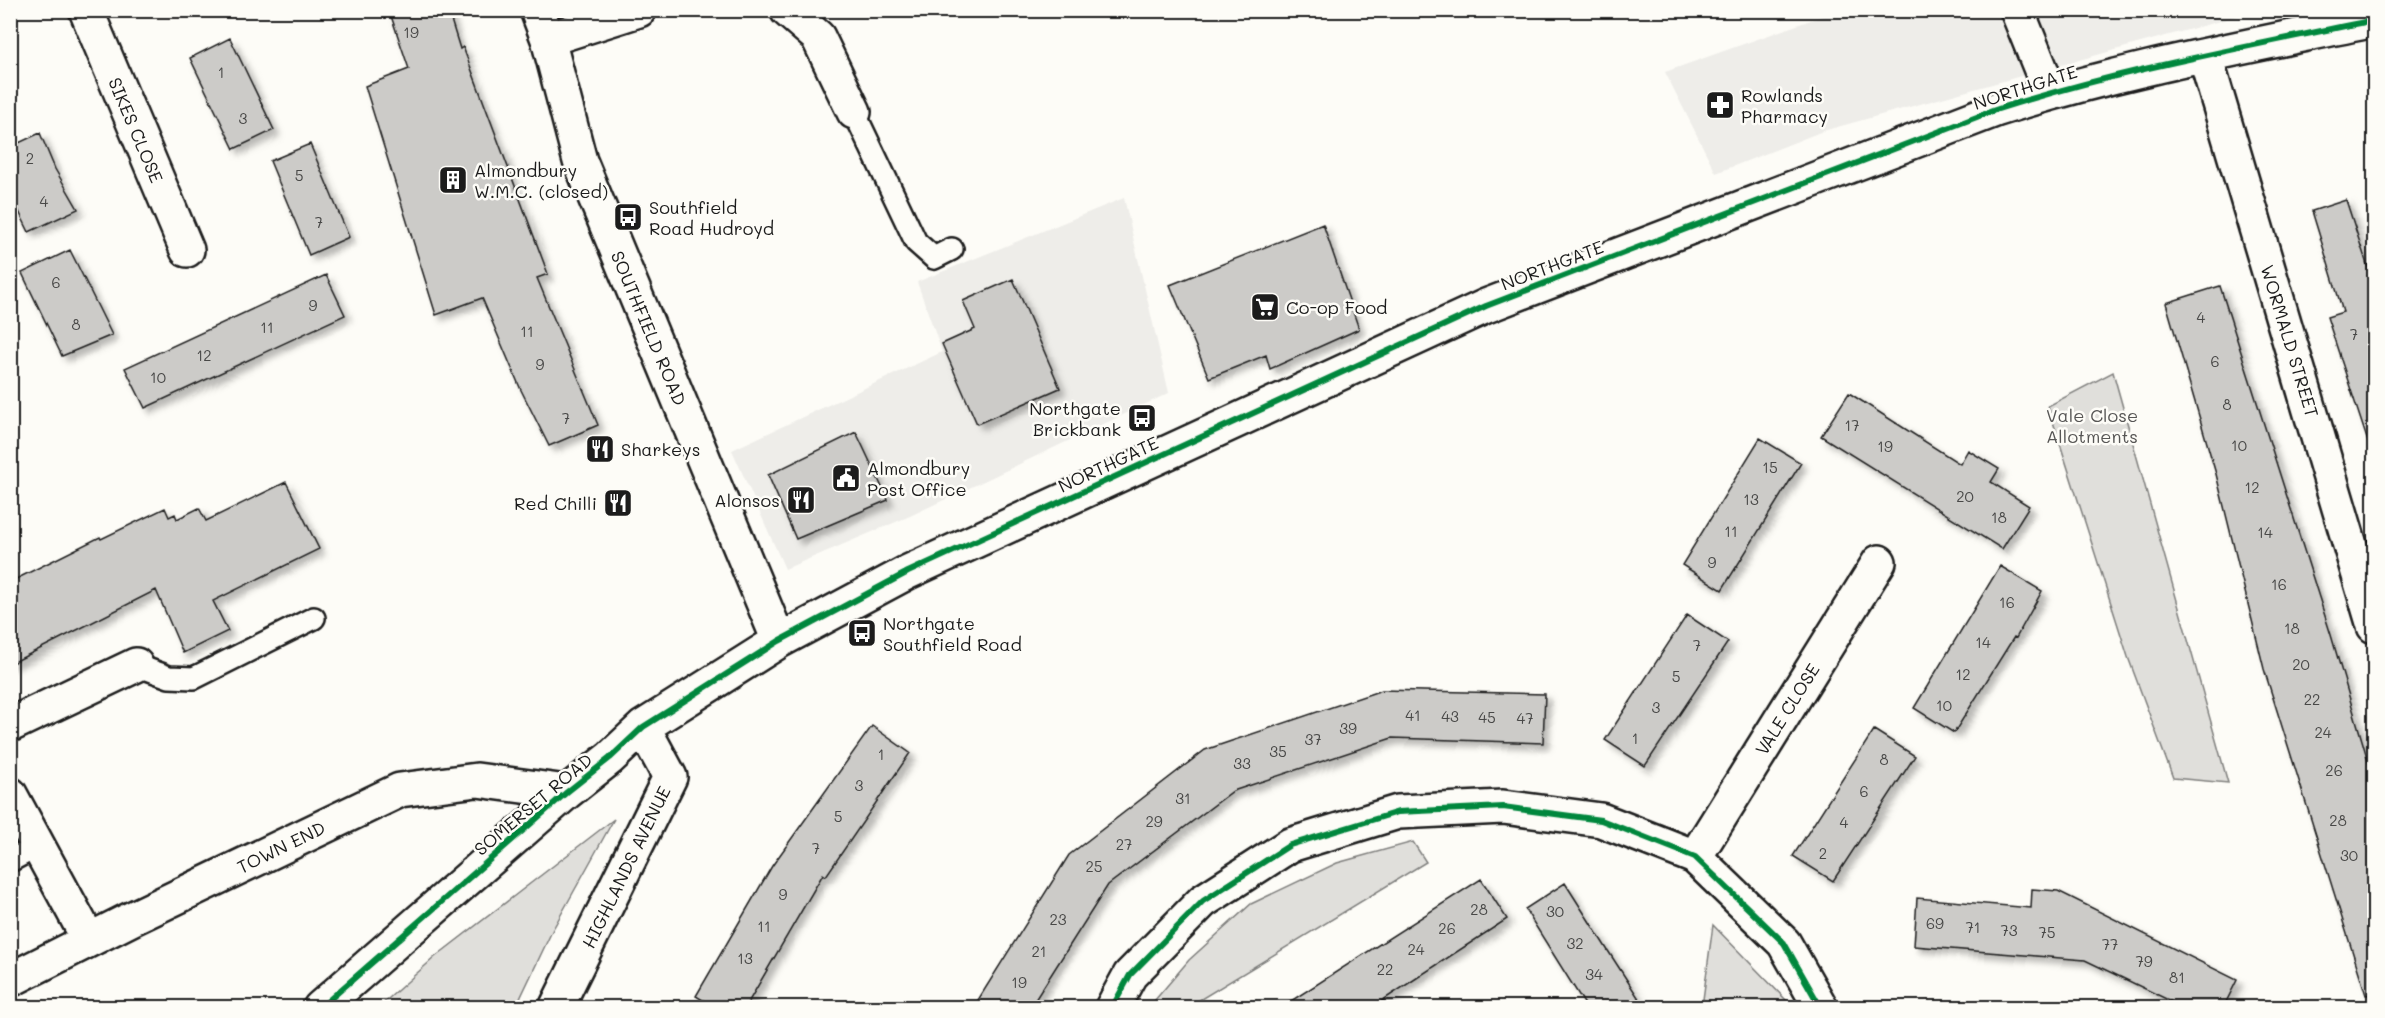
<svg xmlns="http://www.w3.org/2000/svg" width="2385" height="1018" font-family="Mali,sans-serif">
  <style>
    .built { fill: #eeede9 }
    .green { fill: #e0dfdb; stroke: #7e7e7c; stroke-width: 1.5 }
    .building { fill: #cccbc8; stroke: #1c1c1c; stroke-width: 1.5; filter: url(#shadow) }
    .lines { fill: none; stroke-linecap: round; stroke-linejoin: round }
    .service-casing { stroke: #1c1c1c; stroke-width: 26 }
    .minor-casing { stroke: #1c1c1c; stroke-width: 38 }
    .service { stroke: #fdfcf7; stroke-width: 21 }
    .minor { stroke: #fdfcf7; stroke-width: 33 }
    .cycleway-casing { stroke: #fdfcf7; stroke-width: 10 }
    .cycleway { stroke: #00873e; stroke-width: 6 }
    .labels { text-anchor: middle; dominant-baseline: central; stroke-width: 5; stroke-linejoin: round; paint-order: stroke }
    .number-label { font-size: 15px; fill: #484847 }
    .street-label { font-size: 18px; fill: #1c1c1c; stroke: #fdfcf7 }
    .poi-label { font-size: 18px; fill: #1c1c1c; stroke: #fdfcf7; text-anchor: start }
    .park-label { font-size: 18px; fill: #575655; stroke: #fdfcf7 }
  </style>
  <defs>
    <filter id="shadow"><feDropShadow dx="5.5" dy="5.5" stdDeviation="3" flood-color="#0004"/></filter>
  </defs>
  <rect width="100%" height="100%" fill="#fdfcf7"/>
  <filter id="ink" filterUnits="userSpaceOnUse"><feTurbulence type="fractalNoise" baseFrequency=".0167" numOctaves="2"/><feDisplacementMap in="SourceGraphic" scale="12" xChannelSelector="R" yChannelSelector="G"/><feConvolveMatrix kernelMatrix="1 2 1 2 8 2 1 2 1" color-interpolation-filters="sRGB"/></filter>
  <g filter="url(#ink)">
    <path class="built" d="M1836,11h420l-433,120 -107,42 -51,-101z
      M1124,198l45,195 -259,123 -125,53 -53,-119 210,-98 -25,-70z"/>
    <path class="green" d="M2113,372l115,411 -55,-5 -45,-121 -80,-251z
      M614,819l-61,110 -37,78h-137l56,-50z
      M1413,842l13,20 -238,145h-39l40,-47 62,-56 86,-41z
      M1713,925l73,75 -2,7h-82z"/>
    <path class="building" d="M389,10h59l12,39 3,-2 85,227 -11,4 61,147 -49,21 -28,-56 -39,-92 -46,17 -71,-229 44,-17z
      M230,38l44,92 -40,19 -44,-91z
      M40,133l15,36 23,40 -49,23 -19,-39v-46z
      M310,144l39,93 -40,18 -39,-94z
      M2346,200l28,86v155l-6,1 -41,-125 16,-5 -31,-101z
      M1323,224l36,105 -89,40 -4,-14 -57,23 -39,-93z
      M70,250l42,85 -50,21 -40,-83z
      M326,275l19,40 -200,93 -20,-40z
      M1013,279l47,109 -83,36 -35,-80 33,-15 -12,-28z
      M2220,286l111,349 43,146v213l-8,1 -102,-326 -48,-195 -50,-171z
      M1849,393l111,71 8,-14 31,19 -8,13 38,24 -27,43 -181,-113z
      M856,432l32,68 -92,39 -28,-64z
      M1760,438l41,25 -79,127 -40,-25z
      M286,482l33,67 -106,52 15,30 -45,22 -27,-63 -146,74v-82l90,-45 1,2 64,-31 4,9 6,-3 2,5 22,-11 7,13z
      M2000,566l42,25 -26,47 -2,-1 -60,96 -40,-25z
      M1687,615l41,27 -83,124 -40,-26z
      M1382,690l163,4 -2,49 -151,-5 -159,53 -125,94 -78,123h-57l96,-153 136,-105z
      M872,726l38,27 -84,123 -3,-2 -78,134h-29l-20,-12 76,-130z
      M1874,730l41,26 -82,125 -40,-25z
      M1481,879l26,40 -136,89h-91z
      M1565,883l40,63 40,62h-58l-62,-99z
      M2032,889l26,2 179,89 -14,28h-38l-100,-48 -171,-14 3,-48 114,10z"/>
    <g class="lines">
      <g class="service-casing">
        <path id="service" d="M854,112l62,130 18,16 18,-9
          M136,665l33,12 25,1 120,-60
          M10,861l28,-15"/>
      </g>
      <g class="minor-casing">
        <path id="minor" d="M86,10l101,240
          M537,10l11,29 32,122 199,480
          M787,10l31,27 36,75
          M2017,10l33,82
          M548,39l91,-29
          M2205,56l169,570
          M10,725l126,-60
          M10,794l79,146
          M1695,857l184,-295
          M10,980l123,-62 267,-128 77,-10 90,12
          M320,1008l247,-216 43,-34 33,-31 136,-86 129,-69 578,-266 509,-196c124,-40 252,-63 379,-90
          M556,1008l114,-231 -27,-50
          M1112,1008l18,-33 73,-74 87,-56 108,-33 105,-5 98,13 94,37 89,86 37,65"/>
      </g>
      <use href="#service" class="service"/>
      <use href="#minor" class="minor"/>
      <g class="cycleway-casing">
        <path id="cycleway" d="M320,1008l247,-216 43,-34 33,-31 136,-86 129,-69 578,-266 509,-196c124,-40 252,-63 379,-90
          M1112,1008l18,-33 73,-74 87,-56 108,-33 105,-5 98,13 94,37 89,86 37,65"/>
      </g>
      <use href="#cycleway" class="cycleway"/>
    </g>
  </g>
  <defs>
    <g id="pharmacy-square" transform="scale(1.5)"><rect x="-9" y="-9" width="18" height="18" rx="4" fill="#1c1c1c" stroke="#fdfcf7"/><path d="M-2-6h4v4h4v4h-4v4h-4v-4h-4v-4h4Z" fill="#fff"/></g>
    <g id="building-square" transform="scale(1.5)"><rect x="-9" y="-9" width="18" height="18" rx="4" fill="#1c1c1c" stroke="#fdfcf7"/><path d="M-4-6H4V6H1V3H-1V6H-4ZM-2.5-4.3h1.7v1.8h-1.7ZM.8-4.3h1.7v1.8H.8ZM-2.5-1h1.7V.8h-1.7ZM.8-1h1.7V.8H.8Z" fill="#fff"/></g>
    <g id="bus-square" transform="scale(1.5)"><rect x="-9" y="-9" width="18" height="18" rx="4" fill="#1c1c1c" stroke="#fdfcf7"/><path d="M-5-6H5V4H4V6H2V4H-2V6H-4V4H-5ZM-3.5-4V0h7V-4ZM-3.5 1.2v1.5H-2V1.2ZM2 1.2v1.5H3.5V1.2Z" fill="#fff"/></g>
    <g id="supermarket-square" transform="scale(1.5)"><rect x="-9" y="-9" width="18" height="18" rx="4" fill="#1c1c1c" stroke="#fdfcf7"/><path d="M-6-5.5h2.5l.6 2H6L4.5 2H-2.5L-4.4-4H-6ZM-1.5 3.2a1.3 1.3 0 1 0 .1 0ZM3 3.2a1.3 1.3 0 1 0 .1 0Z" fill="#fff"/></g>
    <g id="restaurant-square" transform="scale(1.5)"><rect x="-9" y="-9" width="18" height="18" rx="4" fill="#1c1c1c" stroke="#fdfcf7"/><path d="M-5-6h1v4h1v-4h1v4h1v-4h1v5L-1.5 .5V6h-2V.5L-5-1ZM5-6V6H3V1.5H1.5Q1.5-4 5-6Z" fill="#fff"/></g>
    <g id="civic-square" transform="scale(1.5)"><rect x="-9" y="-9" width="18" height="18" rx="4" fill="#1c1c1c" stroke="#fdfcf7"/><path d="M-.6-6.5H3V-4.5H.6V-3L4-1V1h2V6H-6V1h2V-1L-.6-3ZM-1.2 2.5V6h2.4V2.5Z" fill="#fff"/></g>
  </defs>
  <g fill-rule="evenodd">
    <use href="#pharmacy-square" x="1720" y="105"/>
    <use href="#building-square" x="453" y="180"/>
    <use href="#bus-square" x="628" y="217"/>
    <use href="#supermarket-square" x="1265" y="307"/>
    <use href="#bus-square" x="1142" y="418"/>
    <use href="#restaurant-square" x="600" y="449"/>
    <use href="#civic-square" x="846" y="478"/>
    <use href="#restaurant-square" x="801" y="500"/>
    <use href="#restaurant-square" x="618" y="503"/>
    <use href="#bus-square" x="862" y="633"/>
  </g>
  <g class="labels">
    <g class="number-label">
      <text x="411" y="32">19</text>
      <text x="221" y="72">1</text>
      <text x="243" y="118">3</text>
      <text x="30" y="158">2</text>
      <text x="299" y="175">5</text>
      <text x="44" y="201">4</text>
      <text x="319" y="222">7</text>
      <text x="56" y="282">6</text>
      <text x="313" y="305">9</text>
      <text x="2201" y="317">4</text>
      <text x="76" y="324">8</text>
      <text x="267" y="327">11</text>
      <text x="527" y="331">11</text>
      <text x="2354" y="334">7</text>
      <text x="204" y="355">12</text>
      <text x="2215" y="361">6</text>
      <text x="540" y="364">9</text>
      <text x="158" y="377">10</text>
      <text x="2227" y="404">8</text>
      <text x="566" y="418">7</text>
      <text x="1852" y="425">17</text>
      <text x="2239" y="445">10</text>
      <text x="1885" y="446">19</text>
      <text x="1770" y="467">15</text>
      <text x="2252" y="487">12</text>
      <text x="1965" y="496">20</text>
      <text x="1751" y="499">13</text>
      <text x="1999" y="517">18</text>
      <text x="1731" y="531">11</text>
      <text x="2265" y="532">14</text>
      <text x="1712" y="562">9</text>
      <text x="2279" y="584">16</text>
      <text x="2007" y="602">16</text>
      <text x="2292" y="628">18</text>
      <text x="1983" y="642">14</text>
      <text x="1697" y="645">7</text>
      <text x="2301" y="664">20</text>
      <text x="1963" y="674">12</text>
      <text x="1676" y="676">5</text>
      <text x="2312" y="699">22</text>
      <text x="1944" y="705">10</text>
      <text x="1656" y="707">3</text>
      <text x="1413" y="715">41</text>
      <text x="1450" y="716">43</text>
      <text x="1487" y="717">45</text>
      <text x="1525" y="718">47</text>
      <text x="1348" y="728">39</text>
      <text x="2323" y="732">24</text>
      <text x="1635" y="738">1</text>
      <text x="1313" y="739">37</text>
      <text x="1278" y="751">35</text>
      <text x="881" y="754">1</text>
      <text x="1884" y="759">8</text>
      <text x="1242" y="763">33</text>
      <text x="2334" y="770">26</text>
      <text x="859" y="785">3</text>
      <text x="1864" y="791">6</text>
      <text x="1183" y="798">31</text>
      <text x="838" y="816">5</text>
      <text x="2338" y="820">28</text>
      <text x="1154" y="821">29</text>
      <text x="1844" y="822">4</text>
      <text x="1124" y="844">27</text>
      <text x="816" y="848">7</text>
      <text x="1823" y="853">2</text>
      <text x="2349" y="855">30</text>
      <text x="1094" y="866">25</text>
      <text x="783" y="894">9</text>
      <text x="1479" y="909">28</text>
      <text x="1555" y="911">30</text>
      <text x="1058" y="919">23</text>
      <text x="1935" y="923">69</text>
      <text x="764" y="926">11</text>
      <text x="1973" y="927">71</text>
      <text x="1447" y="928">26</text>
      <text x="2009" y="930">73</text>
      <text x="2047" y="932">75</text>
      <text x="1575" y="943">32</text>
      <text x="2110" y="944">77</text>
      <text x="1416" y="949">24</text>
      <text x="1039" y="951">21</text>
      <text x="745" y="958">13</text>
      <text x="2144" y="961">79</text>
      <text x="1385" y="969">22</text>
      <text x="1594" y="974">34</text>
      <text x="2177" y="977">81</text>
      <text x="1019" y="982">19</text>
    </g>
    <g class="street-label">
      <text transform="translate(2025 87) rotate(-18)">NORTHGATE</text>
      <text transform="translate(136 130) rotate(67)">SIKES CLOSE</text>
      <text transform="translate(1552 265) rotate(-21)">NORTHGATE</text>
      <text transform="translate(649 328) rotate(67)">SOUTHFIELD ROAD</text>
      <text transform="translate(2290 341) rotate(73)">WORMALD STREET</text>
      <text transform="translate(1108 464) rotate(-25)">NORTHGATE</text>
      <text transform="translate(1787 709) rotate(-58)">VALE CLOSE</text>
      <text transform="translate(533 804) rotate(-40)">SOMERSET ROAD</text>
      <text transform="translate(281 847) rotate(-26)">TOWN END</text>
      <text transform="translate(626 867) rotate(-64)">HIGHLANDS AVENUE</text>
    </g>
    <g class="poi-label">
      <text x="1741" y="95">Rowlands<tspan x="1741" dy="21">Pharmacy</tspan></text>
      <text x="474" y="170">Almondbury<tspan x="474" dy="21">W.M.C. (closed)</tspan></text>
      <text x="649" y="207">Southfield<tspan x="649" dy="21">Road Hudroyd</tspan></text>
      <text x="1286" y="307">Co-op Food</text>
      <text x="1121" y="408" text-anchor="end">Northgate<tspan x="1121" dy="21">Brickbank</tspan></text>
      <text x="621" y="449">Sharkeys</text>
      <text x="867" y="468">Almondbury<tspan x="867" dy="21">Post Office</tspan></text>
      <text x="780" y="500" text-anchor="end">Alonsos</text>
      <text x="597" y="503" text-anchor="end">Red Chilli</text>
      <text x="883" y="623">Northgate<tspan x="883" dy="21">Southfield Road</tspan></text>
    </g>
    <g class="park-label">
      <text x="2092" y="415">Vale Close<tspan x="2092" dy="21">Allotments</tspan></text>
    </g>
  </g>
  <rect width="2385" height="1018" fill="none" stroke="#fdfcf7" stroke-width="36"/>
  <rect x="18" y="18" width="2349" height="982" fill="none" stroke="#1c1c1c" stroke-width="2" filter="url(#ink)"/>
</svg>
